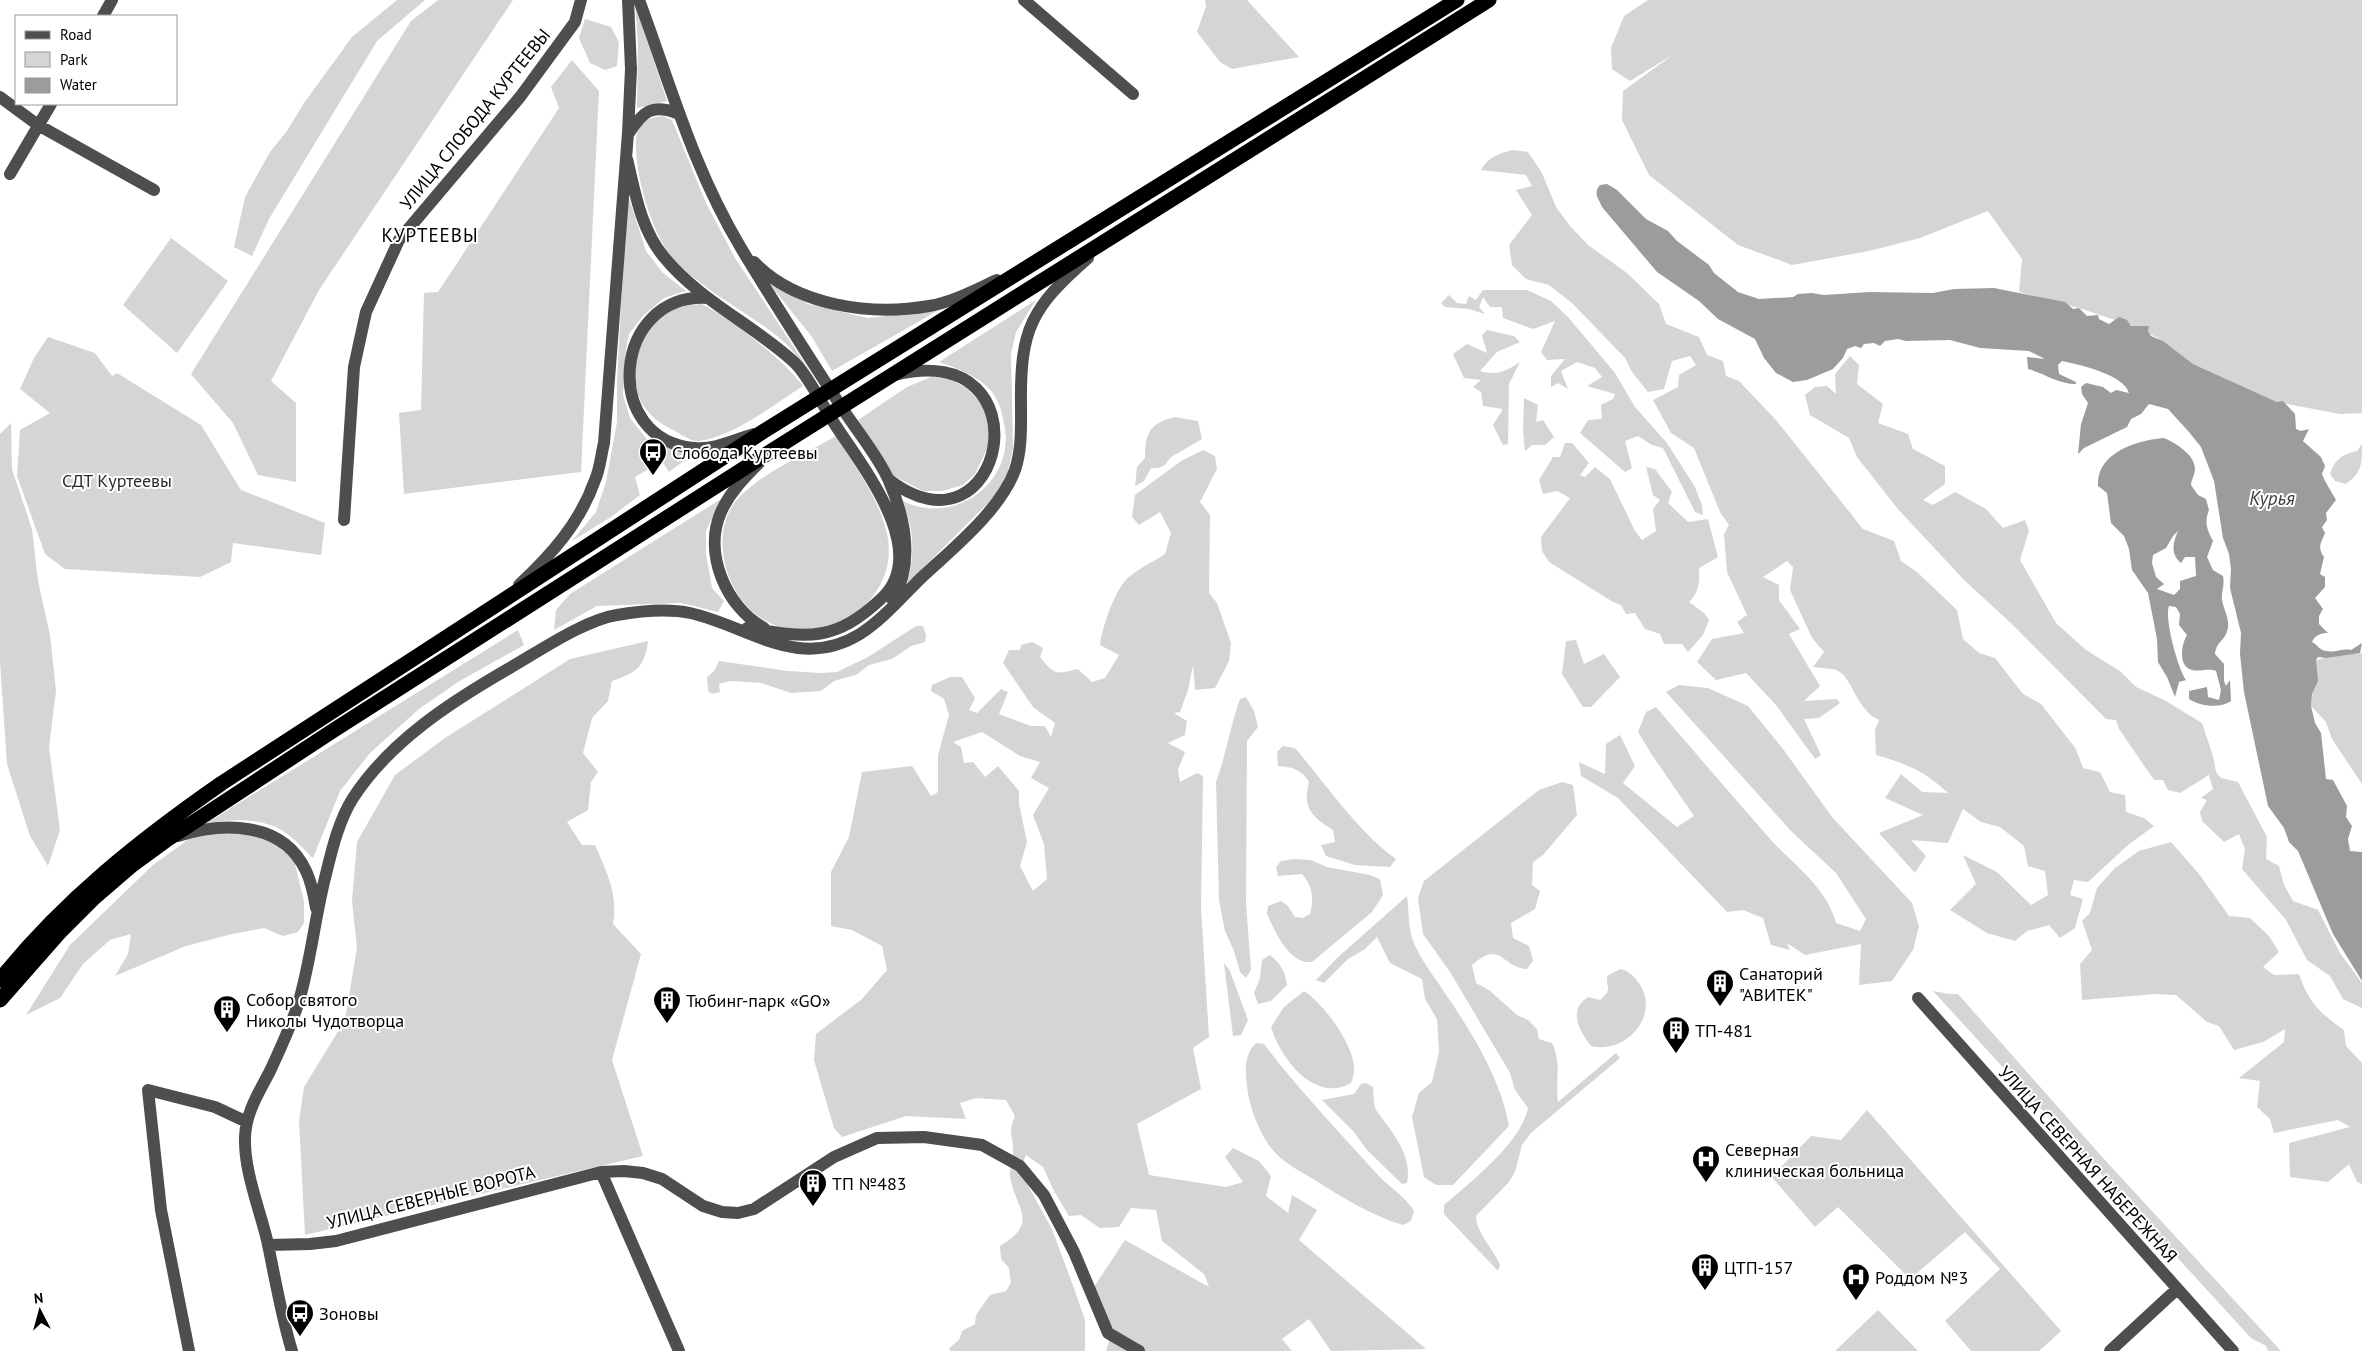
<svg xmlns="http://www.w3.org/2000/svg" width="2362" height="1351" font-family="'PT Sans',sans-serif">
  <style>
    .green { fill: #d5d5d5; fill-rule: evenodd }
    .water { fill: #9c9c9c; fill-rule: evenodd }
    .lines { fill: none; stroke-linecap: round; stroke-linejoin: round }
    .minor { stroke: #4e4e4e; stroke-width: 12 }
    .highway { stroke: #000; stroke-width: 15 }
    .labels { text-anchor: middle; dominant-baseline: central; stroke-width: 4; stroke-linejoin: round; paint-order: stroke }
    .street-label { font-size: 18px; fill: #000; stroke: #fff }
    .poi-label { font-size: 18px; fill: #000; stroke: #fff; text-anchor: start }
    .park-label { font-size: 18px; fill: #2c2c2c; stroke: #fff }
    .neighbourhood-label { font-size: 19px; letter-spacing: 1px; fill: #000; stroke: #fff }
    .water-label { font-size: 19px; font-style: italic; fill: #3d3d3d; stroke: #fff }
  </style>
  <rect width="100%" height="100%" fill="#fff"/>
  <path class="green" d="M397,0h28l-48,41 -108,178 -17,37 -18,-9 11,-50 25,-45 17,-21 17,-28 48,-66z
    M438,0h75l-194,290 -48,91 25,22v79l-38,-7 -25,-52 -42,-49 220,-353z
    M1205,0h42l52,57 -67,12 -12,-7 -23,-30 9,-26z
    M1648,0h714v413l-22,1 -63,-12 -84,-38 -35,-26 -22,-11 -57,-19 -60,-16 3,-33 -34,-48 -68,27 -51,13 -77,14 -54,-20 -89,-70 -27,-55 1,-29 51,-37 -44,27 -18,-12 -1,-21 13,-32z
    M635,3l32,98 -30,7 1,-64z
    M585,19l26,8 8,15 -2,24 -12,4 -15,-7 -11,-25z
    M572,60l27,31 -18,381 -177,22 -5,-81 22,-3 3,-117 14,-1 121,-184 -8,-21z
    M663,116l9,4 34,83 29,55 80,121c-11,-14 -23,-31 -38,-43 -31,-25 -89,-54 -110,-86 -17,-25 -30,-71 -31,-101 -1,-21 5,-31 27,-33z
    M1512,150l16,2 14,21 14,34 14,19 18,19 39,28 32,31 7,20 33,13 8,18 16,6 3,15 13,5 37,39 87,109 31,12 7,20 16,11 40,38 6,29 16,14 16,5 28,36 18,10 35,45 7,19 17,4 10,20 15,3 1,17 18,6 10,8 -26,19 -40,37 -14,-2 -4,15 13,4 -8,29 -15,10 -11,-13 -22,6 -12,10 -28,-8 -37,-23 26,-26 -13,-29 34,17 34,33 17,-10 -3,-24 -17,-5 -4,-20 -24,-19 -19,-5 -18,-13 -15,34 -37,-3 15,16 -11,17 -36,-40 44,-18 -38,-17 16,-24 21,18 26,1c-25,-23 -41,-29 -72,-38l-1,-25 4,-10c-24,-11 -27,-45 -43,-50 -7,-2 -16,-2 -23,-3l11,-15 -12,-14 -22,-48 3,-23 -6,-6 -24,16 16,8v15l21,29 -11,5 31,52 -16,15 33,-2 3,4 -21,15 -15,1 17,36 -6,4 -39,-54 -30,-32 -30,7 -19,-18 15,-23 32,-6 -7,-11 10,-7 -20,-43 -3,-38 5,-9 -9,-13 -26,-64 -23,-15 -18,-33 25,-13 1,-12 17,-10 -6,-9 -18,5 -8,28 -16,3 -16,-20 -7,-14 -52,-54 -24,-19 -23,-6 -14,-14 -3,-20 23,-30 -16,-25 16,-4 -6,-11 -45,-5c7,-13 17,-16 31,-20z
    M627,192l19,59 17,22 23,18 -22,7 -21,18 -14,18 -3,15 -3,46 7,23 19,24 23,7 24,3 -27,20 -7,-11 -27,16 5,18 -29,22 -39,24 24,-29 10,-30 11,-60v-42z
    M171,238l57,43 -51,72 -54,-48z
    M768,282l40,22 60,14 71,-8 -107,61 -20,-34z
    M1483,290h44l24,11 17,16 47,56 20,34 32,36 28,44 7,18 1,10 -8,-3 -32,-64 -11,-3 -14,-9 -13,5 7,27 -7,4 -45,-39 8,-13 14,-1 -1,-14 12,-6 2,-5 -28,-8 15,-9 -7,-9 -18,-6 -16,9 7,18 -10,-6 -7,4v-11l14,-17 -18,1 -6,-8 14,-31 -22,8 -30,-11 -1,-11h-12l-7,-10 -4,10 6,7 -16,-5 -24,-2 -4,-4 8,-8 8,8 9,1 3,-8 7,4z
    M1036,300l-20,32 -5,22 2,95 -5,22 -11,23 -90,90c8,-30 8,-56 -6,-84 52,28 116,-18 103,-76 -2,-12 -4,-21 -12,-32 -12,-15 -35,-24 -53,-30z
    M702,304c30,16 81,55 101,82 -30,19 -68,50 -104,55 -7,1 -17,-6 -24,-10 -12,-6 -24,-13 -32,-26 -18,-30 -4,-71 22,-91 11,-8 24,-9 37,-10z
    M1487,330l27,6 6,6 -23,10 -17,19c16,5 27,0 40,-9l-11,22 -1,60 -5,1 -10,-20 10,-16 -20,-3 -2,-14 -8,-5 8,-7 -17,-2 -11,-24 14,-10 20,9 -5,-18z
    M48,337l47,16 17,23 5,-3 84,52 40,65 84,33 -4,32 -88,-12 -2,19 -31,15 -135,-8 -20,-15 -28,-78 3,-46 30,-17 -30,-24 14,-31z
    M1850,356l9,9 -2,19 26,20 -5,19 30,11 5,15 32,17v18l-22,16 10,5 22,-13 31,17 17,19 22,-8 4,11 -9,29 36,63 30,27 34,21 16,16 28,13 38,23 11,33 3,16 5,6 17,4 29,55 -1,22 13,7 5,19 9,16 25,9 22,43 22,30v25l-19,-9 -13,-23 -23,-16 -21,-40 -44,-51 3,-20 -6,-15 -15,8 -22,-21 -2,-9 7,-12 -6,-2 12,-9 -4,-14 -29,18 -12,-3 -5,-10h-9l-35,-51 -3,-9 -10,-1 -92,-93 -50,-46 -67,-72 -40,-51 -8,-19 -39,-23 -5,-20 10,-8 12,-1 9,8 -1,-20z
    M931,377l17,1 18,10 19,19 5,36 -15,31 -12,11 -21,6h-19l-31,-16 -34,-55 49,-33z
    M1524,398l14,7 -2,17 7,-2 11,17 -9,8h-13l-7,6 -2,-20z
    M1175,417l23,4 4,18 -31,18 -6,8 -7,3h-7l-7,13 -9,5 2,-19 8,-9c0,-24 4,-35 30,-41z
    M11,423l1,46 20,60 6,52 12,54 6,56 -7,56 11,83 -12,36 -18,-30 -23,-72 -7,-101v-229z
    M836,436c17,28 40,58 49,90 30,97 -125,155 -159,42 -6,-21 -5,-45 7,-63 18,-27 74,-52 103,-69z
    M1565,443h7l17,20 -9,12 5,2 10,-10 15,12 25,52 7,9 14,-9 -3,-22 7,-9 -7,-5 -7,-28 9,2 17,23 -4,11 20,19 20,-3 10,38 -19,11c1,13 0,24 -10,34l15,11 5,7 -6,15 -15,17 -6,-8h-18l-4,-10 -15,-5 -10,-16 -9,1 -5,-9 -8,-3 -64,-40 -7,-11 -1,-14 29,-39 -13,-7 -14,3 -4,-14 14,-23h7z
    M2362,444c0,21 0,28 -16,40l-11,-3 -5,-7c5,-15 13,-20 27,-23z
    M1203,450l12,6 2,13 -17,33 10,13 -1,78 8,10 14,40 -2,18 -14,27 -20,2 -2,-25 -5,25 -8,22 -6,1 13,8 -2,14 -17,8 17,9 -7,18 2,12 17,-9 6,3 -2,132 8,129 -16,11 8,41 -64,35 12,51 77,12 17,-5 -18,-25 8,-9 26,13 12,15 -5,20 22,17 4,-18 25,15 -18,30 127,109 -95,2 -22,-32 -27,20 10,12h-186l3,-9 -15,-55 31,-47 84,47 -5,-13 -42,-33 -6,-31 -25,-2 -12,19 -19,1 -19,-13 -12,1 -15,-25 -11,-24 -17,-12 -6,16 32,58 23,62 10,29v31h-135l-1,-3 10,-8 3,-9 13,-7 1,-9 14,-20 16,-4 5,-8 -2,-15 -8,-9 -1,-13c40,-24 16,-36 10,-69 -1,-8 3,-16 3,-24 1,-18 -6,-17 2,-37l-9,-16 -30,-2 -16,5 6,16 -60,-3 -64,21 -8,-9 -20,-68 2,-26 46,-35 25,-29 -5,-24 -30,-16 -21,-4v-54l18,-35 13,-65 50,-6 19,30 7,-4v-37l11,-40 -5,-16 -13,-8 1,-6 18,-8h12l13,21 -6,12 8,3 24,-24 7,3 -9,22 32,12h14l6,11 4,-14 -22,-16 -30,-44 6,-13h11l1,-5 11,-3 11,6 -3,9c15,19 16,17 38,12l14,13 13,-4 14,-23 -19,-10c2,-17 15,-57 29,-68 10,-9 24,-15 36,-23l6,-21 -11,-21 -21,13 -7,-8 3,-22 46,-34zM982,732l38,24 20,6 -9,16 18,10 -16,27 11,29 3,35 -14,12 -13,-25 7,-24 -8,-38v-13l-21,-25 -13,11 -12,-15 -9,1 -3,-16 -8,-5z
    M721,499l-15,32v23l6,34 12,13 -6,11 -37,-9 -84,3 -43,24 2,-20 14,-16z
    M916,626h7l3,9 -1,7 -14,4 -19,13 -23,6 -13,10 -22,6 -13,10 -30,2 -30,-10 -31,-2 -11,3 1,8 -8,2 -4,-3 -1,-14 7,-6 5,-10 69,10 33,2 16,-1 31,-15z
    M518,630l6,15 -66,37 -39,27 -49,44 -30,38 -27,67c-8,-7 -15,-16 -23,-22 -23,-19 -56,-17 -83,-13z
    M1576,640l8,24 20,-10 16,23 -29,30h-8l-21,-33 4,-33z
    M648,641c-3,26 -12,32 -36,40l-4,20 -16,17 -9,35 15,19 -7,10 -3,28 -21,12 15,23h13c12,28 23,48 18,79l28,30 -29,106 31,96 -338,79 -6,-114 5,-34 41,-67 12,-72 -5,-47 5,-59 38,-67 50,-37 125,-79z
    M2362,653v131l-30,-45 -6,-17 -15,-16 5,-46 24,-5z
    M1679,685l29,3 40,18 35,43 49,68 80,86 7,23 -6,24 -21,31 -33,4 2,-41 -56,11 -18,-12 3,7 -19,-5 -8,-27 -20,-8 -16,2 -109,-114 -37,-22 -2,-14 26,12 1,-30 14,-9 15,31 -12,17 54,44 17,-11 -42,-61 -14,-23 8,-20 10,-5c38,44 76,89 115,133 24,26 56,48 65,83l24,8 6,-12 -30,-46 -45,-42 -125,-139z
    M1246,697l8,14 4,16 -11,14 -1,162 5,67 -5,8 -6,-6 -6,-21 -9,-20 -6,-31 -3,-118c10,-27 14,-55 24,-83z
    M1283,746l12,2c30,35 64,85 101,111l-6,8 -35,-2 -29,-9 -5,-11 14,-3 -2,-12c-21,-13 -31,-22 -24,-48 -7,-12 -16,-15 -31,-16l-1,-14z
    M1562,782l11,3 4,30 -34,40 -10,7 -1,23 8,6 -5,18 -24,14 2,15 16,8 4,15 -6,8c-27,-2 -25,-30 -55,-4l4,18 13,7 28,25 11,5 9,9 2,10 13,4c10,20 3,39 6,59l58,-49 4,5 -89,75 -9,12 -7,27 -6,10 -33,34c0,17 18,33 24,49l-2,6 -54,-57v-9c26,-23 77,-62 84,-97l-13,-18 -5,-17 -60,-101 -27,-38 -5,-36 6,-17 115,-91z
    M241,832l31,10 22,18 10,41v22l-6,9 -15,4 -19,-8 -32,6 -46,12 -71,30 13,-22 3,-20 -21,6 -27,24 -23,34 -34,17 44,-70 83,-80 36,-26 11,-5z
    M2171,842l28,32 30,42 21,2 19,18 10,16 -16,15 11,8 25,-1c9,28 21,39 45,56l2,16 16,17v121l-5,-2 -8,-18 -21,18 -38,-5 -1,-34 61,-16 -12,-7 -64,13 -4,-14 -13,-12 3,-26 -21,-3 45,-36 1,-13 -22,13 -29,8 -15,-24 -12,-4 -31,-27 -20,-1 -74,6 -2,-36 12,-14 -10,-29 8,-8 7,-25 18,-20 24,-17z
    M1294,859l17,1 16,7 43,8 10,4 3,16 -11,17 -60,50c-23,2 -36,-29 -45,-48l1,-8 13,-5 6,4 8,12 8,1 7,-4c4,-15 3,-28 -8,-40l-24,2 -2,-9 5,-6z
    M1407,896c2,14 1,29 5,42 7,20 22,38 33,55 27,40 56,86 64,133l-56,59h-17l-12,-8 -12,-60 7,-24 13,-11 7,-30 -2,-33 -12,-20 -3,-20 -32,-16 -13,-26 -12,12 -17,10 -24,24 -8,-3 21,-22z
    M1270,955c11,9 15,16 17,30l-16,16 -13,3 -4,-11 6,-15 2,-18z
    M1224,963l6,8 18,49 -7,15 -8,1z
    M1620,969c7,1 13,6 18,13 24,31 -11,73 -47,64 -11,-14 -24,-36 -3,-49l12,3c13,-11 6,-11 7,-24z
    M1304,991c20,13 52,56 50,80 0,4 -2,8 -3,12 -36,21 -71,-25 -80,-56l13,-20z
    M1933,991l16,3h9l146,165 177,192h-13l-2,-5 -15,-8z
    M1256,1043l8,1c35,46 74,87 113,130 12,13 28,22 37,37l-3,10 -8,4c-33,-10 -60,-27 -88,-45 -15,-9 -32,-17 -43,-31 -13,-16 -23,-43 -25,-63 -2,-16 -3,-31 9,-43z
    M1366,1083l7,4c1,6 0,17 3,23 15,21 37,44 31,73l-5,1 -35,-34 -14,-19 -31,-31 32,-6 7,-10z
    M1867,1110l194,221 -22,20h-68l-26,-30 55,-52 -35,-37 -55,47 -72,-72 -23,20 -46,-53 6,-1 36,-37 30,4z
    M1878,1310l40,41h-83z"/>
  <path class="water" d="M1607,184l10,6 29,29 22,12 9,10 32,24 5,8 24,19 21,7 34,-2 5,-3 14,-1 12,2 46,-3 63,1 21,-4 40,-1 71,14 8,7 6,-1 8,8 11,-1 1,4 10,5 10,-7 8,3 4,6h18l-1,5 3,5 12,5 30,23 84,38 6,-1 12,13 1,15 5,2 8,-2 -6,12 18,16 4,9 -3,8 3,7 11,19 -10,13 1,7 -5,7 3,6c-4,10 -8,14 -1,24l-4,17 5,3v10l-10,11 8,11 -4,7v8l9,9c-7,0 -13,2 -16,9 6,3 7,8 14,9 9,2 17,-3 25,-1l11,-7 -2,10 -34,5 -8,-1 -2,3 2,21 -6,13 -1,12 4,17 6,10 5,46 7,1 14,26 -1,11 6,9 -4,13 2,12 12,1v129l-29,-47 -35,-83 -9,-9 -5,-14 -16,-22 -24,-114 -4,-38 1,-21 -11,-45 1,-19 -2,-15 -6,-16 -9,-57 -13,-34 -12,-15 -21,-23 -19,-5 -8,10 -10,5 -4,8 -43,21 -6,6 3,-30 7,-21 -6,-9 -1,-7 5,-4 17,4 8,6 5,-3 13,3c-6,-19 -49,-28 -67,-32l-4,4 1,9 17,8v2c-18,0 -32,-11 -48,-15l-1,-12 18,2 -16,-8 -49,-3 -30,-8 -44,1 -8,-2 -13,2 -5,5 -6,-3 -10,1 -3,4 -6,-2 -8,3 -4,9 -10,11 -26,11 -14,2 -17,-9 -12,-15 -9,-19 -37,-20 -19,-18 -42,-29 -55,-65c-4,-9 -9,-14 -2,-22z
    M2164,438c12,5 31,17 31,31 0,6 -4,11 -4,16l7,10 8,4 3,11c-5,13 -2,19 4,31l-6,16 6,13 10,6c2,10 -2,16 -1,24 2,12 10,21 4,34 -4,9 -9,7 -11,20l9,10v17l2,5 4,-6 1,21c-12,8 -31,5 -42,-2v-8l18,-4 1,10 11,3 2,-10 -5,-19c-9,-3 -15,1 -24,-1 -15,-4 -10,-27 -5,-35l-8,-10 1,-11 -4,-7 -7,-1c-5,12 9,63 17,74l-7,2 -4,15 -8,-20 -9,-15 -1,-23 -9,-46 -16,-23 -3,-21 -5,-13 -13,-13 -4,-30 -9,-7c-2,-33 39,-46 66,-48zM2178,531c-5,11 -8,23 3,32l4,-6h10l1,19 -16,5v8l-6,6 -17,-6 7,-5 -8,-7 -4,-14 1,-8 13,-7 7,-12z"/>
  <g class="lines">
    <path class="minor" d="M639,0c32,86 54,168 102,248 33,55 68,109 103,163 14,21 36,48 45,70 17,39 25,81 4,120
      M1024,0l109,94
      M103,16l9,-16
      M0,97l38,28 116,65
      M629,133c14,-22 23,-29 48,-20
      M627,159c8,33 14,71 37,98 36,44 90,68 131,106 13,13 29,44 39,60 27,42 98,128 48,175 -48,45 -74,40 -135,30
      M10,174l41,-70
      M754,262c42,44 117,54 175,44 24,-4 46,-16 68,-26
      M708,298c-96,-6 -108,143 -13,150 20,2 41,-9 59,-14
      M759,463c-15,15 -29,29 -38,49 -18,41 5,95 43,116
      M888,479c117,90 162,-142 7,-104
      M344,520l10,-153 12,-55 33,-72 121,-143 55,-75 6,-22
      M519,585c32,-30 61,-62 76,-105 5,-11 6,-25 9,-37l24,-310 3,-64 -3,-69
      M178,836c45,-14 105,-15 128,35 6,12 8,25 10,37
      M1918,998l315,353
      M601,1172l78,179
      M268,1245l42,-1 26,-3 265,-69 23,-1 19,2 19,6 41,27 19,6 16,1 16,-4 80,-52 43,-19 47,-1 58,8 38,21 24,29 30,57 34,81 31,18
      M189,1351l-28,-141 -13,-120 67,17 32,15
      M292,1351c-11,-36 -17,-74 -25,-111 -8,-33 -23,-69 -22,-103 1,-26 15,-46 26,-68 10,-22 21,-45 28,-68 12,-41 16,-85 27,-127 6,-25 13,-54 27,-76 37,-57 98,-96 155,-129 30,-17 76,-49 109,-54 23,-4 49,-7 73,-2 59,13 108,59 170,21 22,-14 41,-36 60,-55 31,-29 80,-68 95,-109 7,-21 6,-43 6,-65 -1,-76 10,-97 67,-147
      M2110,1351l66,-61"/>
    <path class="highway" d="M0,980c63,-79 140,-140 222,-197l542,-352 693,-431
      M0,1000l59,-67 36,-36 36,-31 37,-27 166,-109 442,-282 713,-448"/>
  </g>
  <defs>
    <g id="bus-pin" transform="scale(1.4375)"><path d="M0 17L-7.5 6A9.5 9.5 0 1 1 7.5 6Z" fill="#000" stroke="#fff"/><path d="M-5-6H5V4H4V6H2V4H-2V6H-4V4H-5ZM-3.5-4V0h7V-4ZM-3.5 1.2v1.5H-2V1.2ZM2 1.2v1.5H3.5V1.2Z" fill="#fff"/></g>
    <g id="building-pin" transform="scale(1.4375)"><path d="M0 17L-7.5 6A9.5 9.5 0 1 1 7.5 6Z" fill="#000" stroke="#fff"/><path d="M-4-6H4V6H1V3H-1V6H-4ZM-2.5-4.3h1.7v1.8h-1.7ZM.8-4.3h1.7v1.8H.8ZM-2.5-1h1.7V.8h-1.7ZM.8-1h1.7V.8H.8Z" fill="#fff"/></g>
    <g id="hospital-pin" transform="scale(1.4375)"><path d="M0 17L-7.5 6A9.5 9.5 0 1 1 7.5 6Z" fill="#000" stroke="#fff"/><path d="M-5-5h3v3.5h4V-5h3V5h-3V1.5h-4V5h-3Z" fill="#fff"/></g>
  </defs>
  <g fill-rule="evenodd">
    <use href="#bus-pin" x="653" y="452"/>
    <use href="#building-pin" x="1720" y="983"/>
    <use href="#building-pin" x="667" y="1000"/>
    <use href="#building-pin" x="227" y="1009"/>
    <use href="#building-pin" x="1676" y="1030"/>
    <use href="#hospital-pin" x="1706" y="1159"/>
    <use href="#building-pin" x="813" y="1183"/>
    <use href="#building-pin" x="1705" y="1267"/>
    <use href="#hospital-pin" x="1856" y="1277"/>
    <use href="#bus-pin" x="300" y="1313"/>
  </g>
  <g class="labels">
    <g class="street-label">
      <text transform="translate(475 119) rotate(-51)">УЛИЦА СЛОБОДА КУРТЕЕВЫ</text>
      <text transform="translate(2088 1164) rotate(48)">УЛИЦА СЕВЕРНАЯ НАБЕРЕЖНАЯ</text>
      <text transform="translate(431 1197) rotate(-14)">УЛИЦА СЕВЕРНЫЕ ВОРОТА</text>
    </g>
    <g class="poi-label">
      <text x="672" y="452">Слобода Куртеевы</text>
      <text x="1739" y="973">Санаторий<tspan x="1739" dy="21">"АВИТЕК"</tspan></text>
      <text x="246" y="999">Собор святого<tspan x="246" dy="21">Николы Чудотворца</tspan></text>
      <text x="686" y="1000">Тюбинг-парк «GO»</text>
      <text x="1695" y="1030">ТП-481</text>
      <text x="1725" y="1149">Северная<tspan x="1725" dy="21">клиническая больница</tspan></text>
      <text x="832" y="1183">ТП №483</text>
      <text x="1724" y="1267">ЦТП-157</text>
      <text x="1875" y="1277">Роддом №3</text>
      <text x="319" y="1313">Зоновы</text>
    </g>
    <g class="park-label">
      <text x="117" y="480">СДТ Куртеевы</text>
    </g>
    <g class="neighbourhood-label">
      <text x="430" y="235">КУРТЕЕВЫ</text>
    </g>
    <g class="water-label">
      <text x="2272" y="498">Курья</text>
    </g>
  </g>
  <rect x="15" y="15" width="162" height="90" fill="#ffffff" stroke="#999999"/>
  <rect x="25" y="31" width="25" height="8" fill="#4e4e4e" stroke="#999999"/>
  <text x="60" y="40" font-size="15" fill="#000000">Road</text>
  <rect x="25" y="52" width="25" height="15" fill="#d5d5d5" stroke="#999999"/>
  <text x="60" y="65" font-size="15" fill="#000000">Park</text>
  <rect x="25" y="78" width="25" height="15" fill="#9c9c9c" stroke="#999999"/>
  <text x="60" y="90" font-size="15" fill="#000000">Water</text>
  <g transform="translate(40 1311) rotate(354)" stroke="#ffffff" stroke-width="4" paint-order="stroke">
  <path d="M0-4L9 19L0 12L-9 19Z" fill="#000000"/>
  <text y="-8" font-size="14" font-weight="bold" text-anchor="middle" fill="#000000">N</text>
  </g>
</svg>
